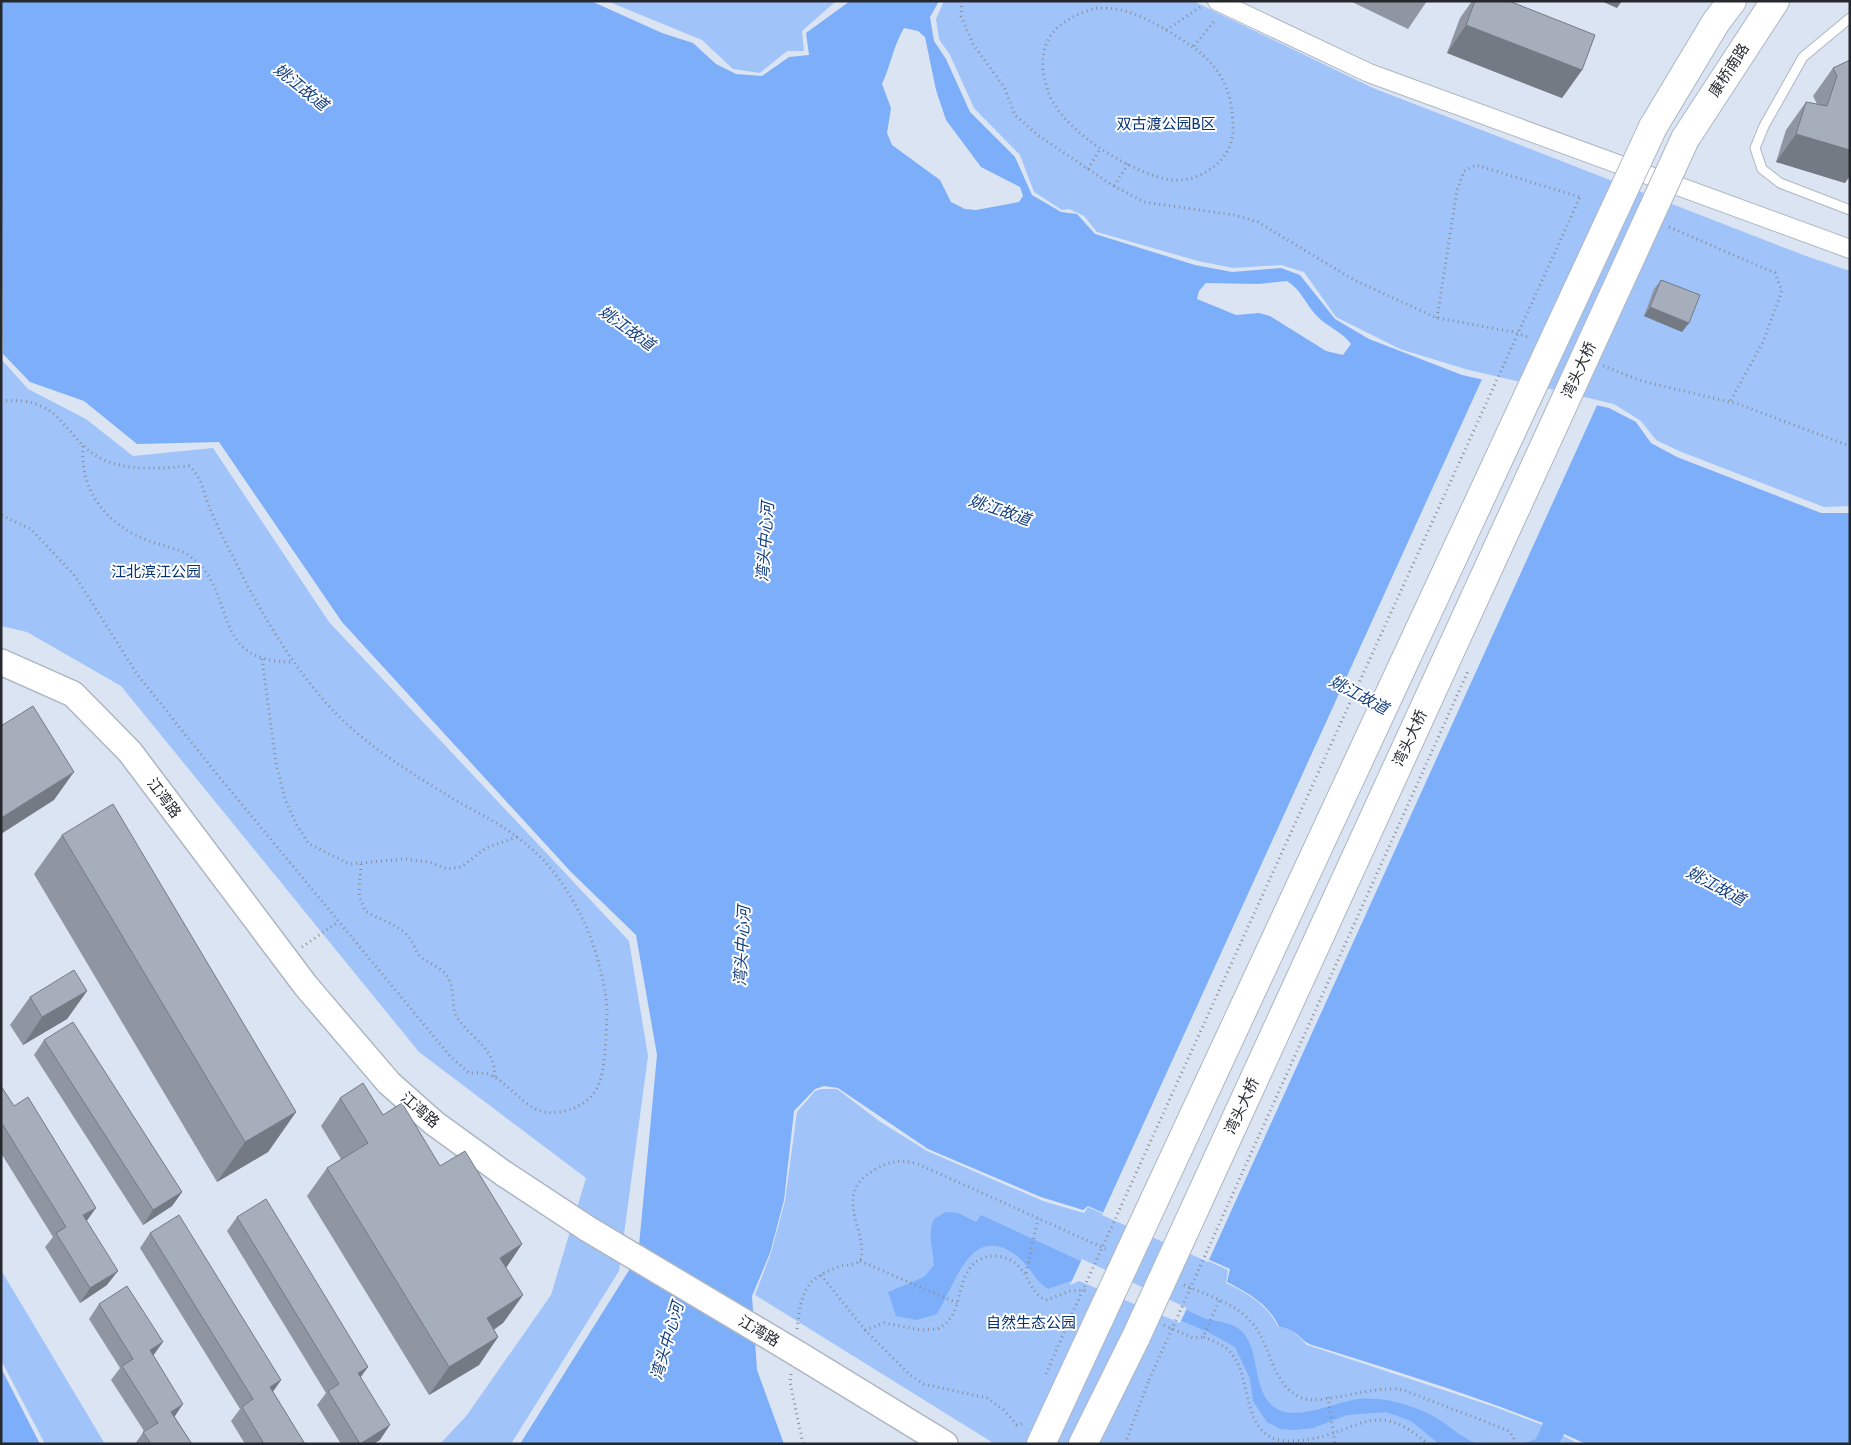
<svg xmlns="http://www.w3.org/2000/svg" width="1851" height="1445" font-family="Cabin,'Noto Sans SC',sans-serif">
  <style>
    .green { fill: #a0c3f9 }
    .water { fill: #7daefa; fill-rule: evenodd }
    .pier { fill: #dbe4f2 }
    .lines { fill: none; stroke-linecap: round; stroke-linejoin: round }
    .lane-casing { stroke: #adb6c3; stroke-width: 11 }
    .street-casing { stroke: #adb6c3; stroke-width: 20 }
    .secondary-casing { stroke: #adb6c3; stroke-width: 28 }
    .primary-casing { stroke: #adb6c3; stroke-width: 30 }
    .path { stroke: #888f98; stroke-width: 3; stroke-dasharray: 1 4; stroke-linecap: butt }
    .lane { stroke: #fff; stroke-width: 9 }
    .street { stroke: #fff; stroke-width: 18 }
    .secondary { stroke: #fff; stroke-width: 25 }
    .primary { stroke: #fff; stroke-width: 28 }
    .secondary-bridge-casing { stroke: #adb6c3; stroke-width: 28; stroke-linecap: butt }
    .primary-bridge-casing { stroke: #adb6c3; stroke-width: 30; stroke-linecap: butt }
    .path-bridge { stroke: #888f98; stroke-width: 3; stroke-dasharray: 1 4; stroke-linecap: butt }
    .secondary-bridge { stroke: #fff; stroke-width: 25 }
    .primary-bridge { stroke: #fff; stroke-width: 28 }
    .wall { fill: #8f96a2 }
    .shaded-wall { fill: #747a84 }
    .building { fill: #a6aebc; stroke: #747a84 }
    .labels { text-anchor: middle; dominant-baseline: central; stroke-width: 4; stroke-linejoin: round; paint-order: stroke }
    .street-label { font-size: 15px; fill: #25282d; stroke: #fff }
    .park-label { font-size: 15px; fill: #063375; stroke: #fff }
    .water-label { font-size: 16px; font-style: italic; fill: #123e80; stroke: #fff }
  </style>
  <rect width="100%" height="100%" fill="#dbe4f2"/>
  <path class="green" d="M607,1h229l-34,30 2,20h-17l-27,22 -27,-4 -31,-29z
    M944,1h249l180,87 433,168 44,15v235l-26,1 -145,-56 -23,-11 -15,-19 -27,-17 -149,-35 -65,-20 -64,-32 -32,-45 -23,-7 -48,3 -35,-7 -101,-29 -13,-16 -15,-7 -7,1 -28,-18 -14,-37 -46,-47 -24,-53 -11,-16 -3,-20z
    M1,359l27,30 58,30 47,37 80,-8 116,174 300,319 19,115 -29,215 -108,173h-71l27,-29 84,-120 35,-117 -167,-126 -298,-366 -94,-54 -26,-6z
    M822,1089h15l42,32 48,30 116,50 41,12 4,-6 140,63 -2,13c21,10 42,22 52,44l13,2 16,16 188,62 45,17 39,20h-584l-240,-149 16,-42 14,-52 12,-89 18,-21z
    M1,1270l104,174h-60l-44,-84z"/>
  <path class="water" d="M1,1h590l71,32 31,10 23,21 20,10 26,2 27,-19 20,-2 -3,-22 44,-32h89l-9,16 4,24 12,18 24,53 45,45 17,38 29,17 16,2 18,20 100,31 37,7 49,-4 19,7 35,44 34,20 93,36 147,33 27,14 15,21 26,14 144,56h29v931h-264l-22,-10 -5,10h-37l14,-5 7,-16c-76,-30 -154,-54 -231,-78 -14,-5 -13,-16 -33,-18 -10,-23 -31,-34 -52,-45l3,-13 -142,-63 -5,4 -42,-13 -113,-48 -90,-61 -14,-2 -9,3 -21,22 -10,89 -14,53 -18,43 5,74 27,74h-264l118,-188 19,-201 -21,-120 -65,-63 -229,-250 -123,-180 -82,2 -53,-43 -54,-19 -27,-28zM904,28l14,3 7,6 11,53 10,30 35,47 39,20 3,9 -4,6 -43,8 -11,-1 -14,-7 -11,-22 -48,-35 -5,-12 4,-25 -9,-24c9,-20 11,-37 22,-56zM1287,281c15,10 17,20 28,33 10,12 27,17 36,30l-8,11 -17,-4 -56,-35 -11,-3 -23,2 -39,-16 2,-8 7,-8 53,1z
    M946,1212l12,1 18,9 5,-7 225,104c10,2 24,3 33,10 24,19 10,63 38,80 21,12 58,-7 81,-10 6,-1 13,0 19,0 20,1 44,10 61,20 15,9 25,21 42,25h-41l-28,-23 -25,-9 -39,3 -34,13 -18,2 -15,-1 -13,-7 -14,-21 -3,-22 -15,-32 -27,-15 -129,-54 -31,11c-13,-8 -18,-23 -31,-33 -46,-36 -62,29 -80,58l-20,6 -21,-4 -8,-24 36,-15 10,-12c-1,-19 -7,-29 0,-46z
    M1,1368l39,76h-39z"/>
  <path class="pier" d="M1483,377l115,26 -390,859 -106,-47z
    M1082,1259l105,49 -7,15 -101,-42 -9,4z"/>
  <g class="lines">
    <g class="lane-casing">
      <path id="lane" d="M1850,18l-47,39 -39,69 -9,22 7,21 18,14 70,27"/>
    </g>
    <g class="street-casing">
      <path id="street" d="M1217,1l152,72 481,176"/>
    </g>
    <g class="secondary-casing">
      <path id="secondary" d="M1,662l72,32 57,58 176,234 83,97 45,40 69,50 85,56
        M798,1354l147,90"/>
    </g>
    <g class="primary-casing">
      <path id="primary" d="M1653,127l63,-105 16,-21
        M1685,139l90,-138
        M1041,1444l59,-127
        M1083,1444l53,-107"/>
    </g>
    <path class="path" d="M962,1l-1,15 12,28 31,43 11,28 24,21 73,49 32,17 90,13 24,7 96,58 83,38 77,14 16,6
      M1096,8c28,-1 46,8 70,22 40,23 65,43 67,93 1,21 -6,35 -24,47 -10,7 -23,11 -36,10 -15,-1 -32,-9 -46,-16 -27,-14 -58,-35 -74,-62 -6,-10 -8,-21 -10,-32 -4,-36 22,-53 53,-62z
      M1166,30l36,-24
      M1194,46l22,-27
      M1088,169l12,-20
      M1114,186l14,-22
      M1669,227l106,46 7,18 -19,51 -33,60
      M1437,318l20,-128 7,-19 12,-6 104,32
      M1603,366l39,15 96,23 112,42
      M1,401c68,-6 60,43 108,61 26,9 53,6 80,4 13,10 15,30 22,45 9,22 21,43 31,64 24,46 51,91 86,130 34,38 81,67 124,93 23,14 48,25 69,42 47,35 78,101 85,159 2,16 0,35 -1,52 -2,32 -9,54 -45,61 -33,6 -45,-27 -72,-38 -6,-2 -13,-1 -19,-1l-19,-17 -230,-278 -83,-104 -62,-98 -44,-47 -30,-14
      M83,446c-4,45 24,79 66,95 13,5 30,7 42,16 48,36 16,105 102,105
      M262,659l14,104 9,36 11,25 13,20 41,20 54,-5 25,3 18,7 14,-2 25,-19 31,-11
      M361,864l-2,31 6,16c14,8 32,13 43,25 6,6 7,17 14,22 11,8 24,11 28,24 5,12 1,26 8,37 16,22 37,29 37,59
      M302,947l36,-25
      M860,1261l97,42
      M1026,1273l12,-54
      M821,1275l44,55 45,45 14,9 63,14 17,12 13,15 8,-2
      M1184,1285c23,10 53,19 69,39 19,23 18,61 49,74 21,8 71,-14 101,-8l104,40 6,6 3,8
      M1219,1301l-16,36c10,4 22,8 29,17 19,23 10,73 43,85 10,3 21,2 30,1 56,-8 69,-43 123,4
      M1164,1325l29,13 10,-1
      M797,1329c5,-35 5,-49 41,-62 8,-3 14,-1 22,-6 10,-28 -30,-66 14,-91 16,-9 26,-11 44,-6l190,86
      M865,1330l19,-7 37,7 17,-1c6,-4 10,-7 14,-13 11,-20 7,-48 31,-58 11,-4 20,-2 29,3 17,10 17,32 34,39l24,-9 18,-1
      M791,1374l-1,8 13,62
      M1046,1374l26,-60
      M1328,1397l7,47
      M1125,1444l24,-64"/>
    <use href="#lane" class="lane"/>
    <use href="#street" class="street"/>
    <use href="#secondary" class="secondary"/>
    <use href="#primary" class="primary"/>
    <g class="secondary-bridge-casing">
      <path id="secondary-bridge" d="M588,1229l210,125"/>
    </g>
    <g class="primary-bridge-casing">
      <path id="primary-bridge" d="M1100,1317l553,-1190
        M1136,1337l549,-1198"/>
    </g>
    <path class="path-bridge" d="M1072,1314l508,-1117
      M1149,1380l320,-711"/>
    <use href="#secondary-bridge" class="secondary-bridge"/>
    <use href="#primary-bridge" class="primary-bridge"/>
  </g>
  <path class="wall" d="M1350,1h77l-19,28z
    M1472,1h37l73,69 -20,28 -115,-45 13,-35z
    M1850,60l-5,123 -69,-21 10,-32 20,-28 11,2 -4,-8 20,-28z
    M1661,280l21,52 -38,-16 10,-27z
    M62,835l234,277 -28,40 -51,30 -183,-308z
    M87,991l-20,28 -44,26 -13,-20 20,-28z
    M44,1040l138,152 -10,14 -29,19 -109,-170z
    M1,1086l85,135 21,64 -27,18 -35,-56 8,-10 -52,-84z
    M340,1098l43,17 57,51 82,78 -16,24 17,27 -20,28 -9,7 4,7 -19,28 -50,30 -122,-199 20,-28 14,-9 -20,-33z
    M237,1217l124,160 19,63 -7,4h-32l-24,-39 9,-12 -99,-162z
    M150,1233l131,147 -8,12 32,52h-60l-14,-23 9,-12 -100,-161z
    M99,1304l54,52 22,61 17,27h-57l9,-13 -33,-51 9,-12 -31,-49z"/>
  <path class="shaded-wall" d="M1601,1h21l-5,7z
    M1466,25l116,45 -20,28 -115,-45z
    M1796,134l54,16v26l-5,7 -69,-21z
    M1650,307l39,16 -7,9 -38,-16z
    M74,772l-20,28 -53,34v-16z
    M87,991l-20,28 -44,26 19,-28z
    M296,1112l-28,40 -51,30 28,-40z
    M182,1192l-10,14 -29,19 10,-15z
    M96,1208l-10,14 -3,-7z
    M522,1244l-19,28 -3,-14z
    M118,1271l-11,14 -27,18 10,-15z
    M523,1295l-20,28 -36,23 20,-28z
    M498,1337l-19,28 -50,30 20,-28z
    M163,1342l-10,14 -3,-6z
    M368,1367l-10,14v-8z
    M281,1380l-10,14 -1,-7z
    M183,1404l-10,15 -2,-7z
    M390,1425l-10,15 -7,4h-13z"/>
  <path class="building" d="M1475,1h34l86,34 -13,35 -116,-45z
    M1850,60v44h-1l1,1v45l-54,-16 10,-32 21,4 10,-30 -4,-8z
    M1661,280l39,15 -11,28 -39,-16z
    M33,706l41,66 -73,46v-92z
    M113,804l183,308 -51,30 -183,-307z
    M74,970l13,21 -45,26 -12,-20z
    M73,1022l109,170 -29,18 -109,-170z
    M363,1083l20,32 19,-12 38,63 25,-15 57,93 -22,14 23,37 -36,23 11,19 -49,30 -122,-199 41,-25 -28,-45z
    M1,1086l13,20 14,-9 68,111 -13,7 35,56 -28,17 -34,-55 10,-6 -65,-105z
    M266,1199l102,168 -10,6 32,52 -30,19 -32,-53 11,-7 -102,-167z
    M179,1215l102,165 -11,7 35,57h-41l-22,-37 11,-8 -103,-166z
    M127,1286l36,56 -13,8 33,54 -12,8 21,32h-41l-8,-12 15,-9 -36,-57 11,-7 -34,-55z"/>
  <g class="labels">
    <g class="street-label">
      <text transform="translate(1729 70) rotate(-57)">康桥南路</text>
      <text transform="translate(1579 370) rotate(-65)">湾头大桥</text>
      <text transform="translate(1410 738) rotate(-65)">湾头大桥</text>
      <text transform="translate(164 798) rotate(53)">江湾路</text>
      <text transform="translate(1242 1106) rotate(-65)">湾头大桥</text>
      <text transform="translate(420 1110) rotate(41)">江湾路</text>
      <text transform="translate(759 1331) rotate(31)">江湾路</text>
    </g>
    <g class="park-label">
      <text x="1166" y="124">双古渡公园B区</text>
      <text x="156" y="572">江北滨江公园</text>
      <text x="1031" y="1323">自然生态公园</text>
    </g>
    <g class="water-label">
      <text transform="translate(301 87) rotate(39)">姚江故道</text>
      <text transform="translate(627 328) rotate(36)">姚江故道</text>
      <text transform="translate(1000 510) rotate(19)">姚江故道</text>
      <text transform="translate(765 542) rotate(-86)">湾头中心河</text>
      <text transform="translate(1359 695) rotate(28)">姚江故道</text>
      <text transform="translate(1716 886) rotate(28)">姚江故道</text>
      <text transform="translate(742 946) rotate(-87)">湾头中心河</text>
      <text transform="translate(667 1341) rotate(-74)">湾头中心河</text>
    </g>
  </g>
  <rect width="1851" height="1445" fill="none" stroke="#25282d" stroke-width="5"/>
</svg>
